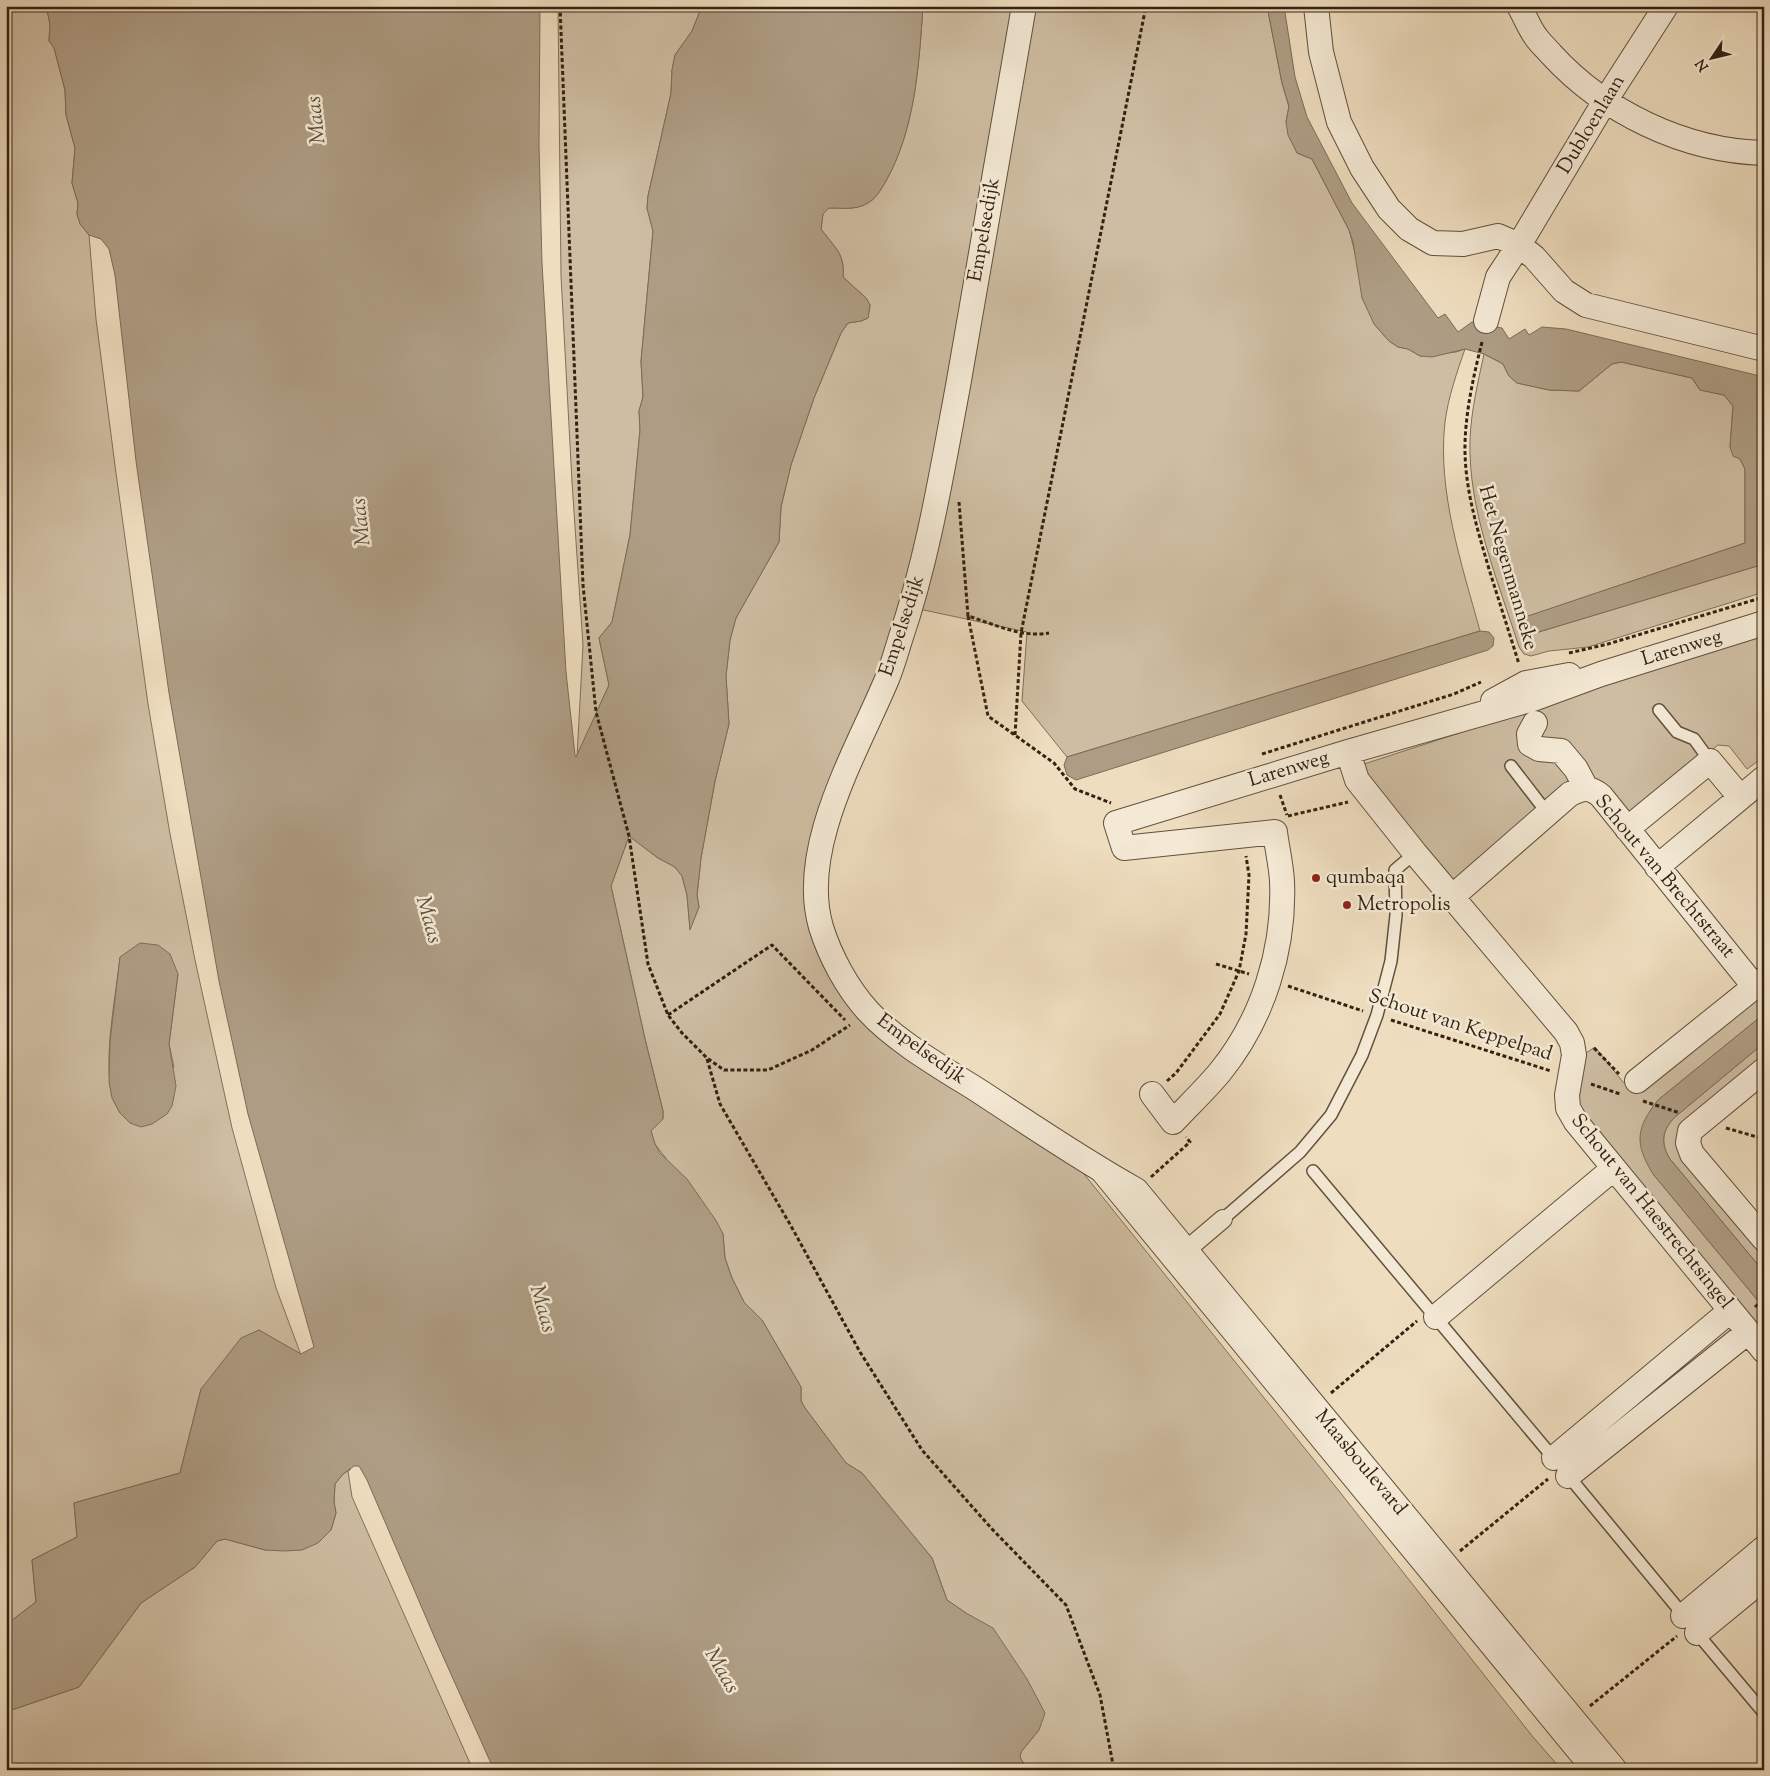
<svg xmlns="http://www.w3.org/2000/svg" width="1770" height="1776" font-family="'Sorts Mill Goudy',serif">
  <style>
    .green { fill: #cebda2; stroke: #80705a; fill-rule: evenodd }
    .water { fill: #ae9d84; stroke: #7c6c56 }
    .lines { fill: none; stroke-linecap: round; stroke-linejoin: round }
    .service-casing { stroke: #61513d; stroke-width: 14 }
    .pedestrian-casing { stroke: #61513d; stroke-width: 20 }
    .minor-casing { stroke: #61513d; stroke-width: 26 }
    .path { stroke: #322212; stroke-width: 3; stroke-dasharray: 4 2.5; stroke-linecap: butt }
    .service { stroke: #f4e9d5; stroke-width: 11 }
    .pedestrian { stroke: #f4e9d5; stroke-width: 18 }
    .minor { stroke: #f4e9d5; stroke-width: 24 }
    .poi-dot { fill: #8f2418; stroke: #f4e9d5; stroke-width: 2 }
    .labels { text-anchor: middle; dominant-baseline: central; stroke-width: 5; stroke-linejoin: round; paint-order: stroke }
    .street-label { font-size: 20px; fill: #322212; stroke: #f4e9d5 }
    .poi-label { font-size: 20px; fill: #322212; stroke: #f4e9d5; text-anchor: start }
    .water-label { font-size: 21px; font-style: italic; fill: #5d4d3a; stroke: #f4e9d5 }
  </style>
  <rect width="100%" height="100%" fill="#eeddbf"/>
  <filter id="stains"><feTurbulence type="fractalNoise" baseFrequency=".004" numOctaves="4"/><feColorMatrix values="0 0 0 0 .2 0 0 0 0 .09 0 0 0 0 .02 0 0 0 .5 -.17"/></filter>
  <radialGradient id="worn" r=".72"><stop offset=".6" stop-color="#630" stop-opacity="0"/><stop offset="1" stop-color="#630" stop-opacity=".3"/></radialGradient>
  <path class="green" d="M6,6h40l4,18 -1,17 5,7 11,42 1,25 9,33 -3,35 6,20 -1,11 3,9 9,12 7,84 20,154 32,231 22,130 25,126 37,168 44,160 25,67 -42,-25 -58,59 -21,84 -106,30 3,34 -45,23 4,42 -25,19 -5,-1zM120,957l58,17 -9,70 5,23 -54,46c-3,-6 -7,-12 -8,-18 -9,-37 4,-99 8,-138z
    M558,6h144l-10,25 -17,24 -3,15 -1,23 -23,103 -1,12 6,23 -12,130 2,36 -4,14 1,19 -10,105 -18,87 -13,16 10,47 -32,72 6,-112 -11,-163 -11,-206z
    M923,6h95l-73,408 -48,215 -81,200 22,155 242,185 259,322 194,246 29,33h-535l-7,-13 1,-5 18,-22 -73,-117 -19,-13 -15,-42 -70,-85 -16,-10 -41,-55 -4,-7v-14l-39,-67 -18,-18 -12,-24 -7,-20 -2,-24 -68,-90 -4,-13 12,-12v-8l-18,-72 -34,-153 18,-50 29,22 17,9 7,9 5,19 3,34 9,-22 -2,-11 4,-38 14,-77 14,-57 -3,-48 4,-36 6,-22 43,-76 2,-35 10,-42 23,-67 27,-65 7,-10 13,-2 7,-3 2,-13 -4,-7 -23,-21c2,-24 -9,-30 -22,-48l2,-16 5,-5c13,0 27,2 38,-4 10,-5 14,-13 20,-23 29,-52 33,-115 37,-175z
    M1034,6h233l15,77 7,24 -3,15 11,31 15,6 37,71 25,94 15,17 9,6 10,2 12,7 36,-4 9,-3c-8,23 -17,49 -20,73 -8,69 17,143 35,209l-413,126 -45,-56 5,-69 -108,-23z
    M1484,354l19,10 6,12 8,7 32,7 30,1 33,-27 9,-2 71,16 8,12 24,5 9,11 -3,41 10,12 5,10v74l-219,74 6,17 232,-70v28l-176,55 -39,4 -18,5 -7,-2 -5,-7c-21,-67 -51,-136 -49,-207 1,-29 8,-58 14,-86z
    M1764,634v123l-17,12 -18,-23 -11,-1 -87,68 -5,-2 -21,-26 -148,97 -10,-3 -85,-104 2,-11z
    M1764,992v22l-106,86 -5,74 111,134v26l-180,-218 -6,-11 -1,-13 6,-37 12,-8 28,35 9,5z
    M1764,1043v19l-78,65 78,122v23l-94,-113c-10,-16 -8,-29 5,-42z
    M351,1469l-3,2 4,26 121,273h-467v-58l73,-25 62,-84 54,-36 22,-26 8,-2 40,11 66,-20 5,-17 -2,-11 1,-18 8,-10z"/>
  <path class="water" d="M46,6h494l-1,140 3,117 24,409 9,83 1,2 33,-72 -10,-47 13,-16 18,-87 10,-105 -1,-19 4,-14 -2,-36 12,-130 -6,-23 1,-12 23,-103 1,-23 3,-15 17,-24 10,-25h221c-4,60 -8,123 -37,175 -6,10 -10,18 -20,23 -10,6 -25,4 -37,4l-6,6 -2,15c13,18 24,24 22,48l23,21 4,7 -2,13 -7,3 -13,2 -7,10 -27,65 -23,67 -10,42 -2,35 -43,76 -6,22 -4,36 3,48 -14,57 -14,77 -4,37 2,12 -9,23 -3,-35 -5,-19 -7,-9 -17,-9 -29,-22 -18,50 34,153 18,72v8l-12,12 4,13 5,9 27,26 30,43 6,12 2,24 7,20 12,24 18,18 39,67v14l4,7 41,55 16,10 70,85 15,42 19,13 27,15 34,51 18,34 -6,17 -18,22 -1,5 7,13h-533l-57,-127 -70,-163 -8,-14h-5l-11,8 -8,10 -1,18 2,11 -5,17 -13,13 -16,7 -17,1 -20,-1 -40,-11 -8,2 -22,26 -54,36 -62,84 -73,25v-92l5,1 25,-19 -4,-42 45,-23 -3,-34 106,-30 21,-84 40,-51 18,-8 42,24 13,-7 -66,-233 -29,-133 -50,-288 -33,-232 -21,-186 -6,-26 -8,-10 -12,-4 -9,-11 -3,-10 1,-11 -6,-20 3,-35 -9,-33 -1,-25 -11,-42 -5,-7 1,-17z
    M1267,6h17l11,71 12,40 45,86 86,115 7,-4 13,18 14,-10 30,6 7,11 16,-10 4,6 13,-8 24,2 198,48v187l-232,70 -7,-2 -3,-8 3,-7 220,-74v-74l-5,-10 -7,-3 -3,-9 3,-41 -9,-11 -24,-5 -8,-12 -71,-16 -9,2 -33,27 -30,-1 -32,-7 -8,-7 -6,-12 -5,-3 -14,-7 -19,-5 -33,8 -12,-1 -12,-7 -10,-2 -9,-6 -15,-17 -12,-26 -9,-56 -4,-12 -37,-71 -15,-6 -9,-18 -2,-13 3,-16 -7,-23z
    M1480,631l9,1 5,6 -1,8 -5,4 -412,130 -9,-5 -3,-10 3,-8z
    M140,943l18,2 12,9 8,20 -9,70 7,42 -4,20 -5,8 -15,10 -11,3 -11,-4 -10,-10 -8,-15 -3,-16 1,-41 10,-84z
    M1764,1014v29l-89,74c-13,13 -15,26 -5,42l94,113v36l-111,-134c-19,-31 -17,-46 5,-74z"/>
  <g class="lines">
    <g class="service-casing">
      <path id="service" d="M1659,710l18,22 17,7 16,22
        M1511,766l37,48
        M1313,1171l243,290
        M1223,1219l77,-67 31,-37 31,-60 15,-40 14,-54 5,-46 -1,-45 20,-17
        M1566,1473l119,144
        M1696,1632l68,81"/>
    </g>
    <g class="pedestrian-casing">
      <path id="pedestrian" d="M1101,1174l490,596
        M1177,1258l46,-39"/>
    </g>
    <g class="minor-casing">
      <path id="minor" d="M1024,6c-23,127 -43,253 -66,380 -16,85 -30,172 -58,254 -4,13 -8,27 -13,39 -30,72 -89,169 -66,248 9,29 26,61 47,84 27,30 76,58 111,80 52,34 103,69 157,99l479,580
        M1316,6l5,46 18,70 23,46 27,41 20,20 24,14 30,1 35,-8 21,9 15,12 30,34 22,14 178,44
        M1519,6c6,10 10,22 17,31 4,6 10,11 15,17 53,58 133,97 213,99
        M1486,321l12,-44 21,-32 86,-144 61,-95
        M1493,701l33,-18 43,-8
        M1535,723l-6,11 1,10 9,5 22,2 15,18 10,19
        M1348,752l9,28 58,73 151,179 6,11 2,12 -7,40 1,13 8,14 188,229
        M1627,829l83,-68 30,36
        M1657,867l107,-89
        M1452,897l118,-103c13,-6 19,-8 31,2l153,190
        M1764,1070l-74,61 -2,12 4,11 72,85
        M1637,1081l127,-102
        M1152,1094l21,28c16,-17 33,-33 47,-50 43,-53 65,-123 62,-191 -1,-17 -5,-33 -7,-49l-151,16 -8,-25 232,-71 185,-53 68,-25 163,-51
        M1436,1317l177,-148
        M1554,1458l176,-147
        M1568,1476l180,-144
        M1683,1616l81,-68
        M1697,1633l67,-55"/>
    </g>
    <path class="path" d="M560,6l23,579 13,127 33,124 19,128 20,51 14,18 25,25 17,12h44l44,-20 38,-25
      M1482,342c-8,32 -16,67 -17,101 -1,44 12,85 24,126 10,32 20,63 30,95
      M959,502l9,114c26,8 53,22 81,17
      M968,616l20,100 66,47 21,26 36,14
      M1569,653l39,-9 156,-47
      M1015,735l6,-102 125,-627
      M1262,754l192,-60 27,-12
      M1280,795l7,20
      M1288,816l60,-14
      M1216,964l33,10
      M1288,986l75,25
      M668,1015l104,-70 73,75
      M1391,1020l160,51
      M1594,1048l25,26
      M707,1059l13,45 71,122 69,126 62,98 70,79 74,76 34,90 14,75
      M1167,1081l9,-8 44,-59 19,-43 7,-37 3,-59 -3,-19
      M1591,1084l29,10
      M1643,1101l37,12
      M1726,1128l38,11
      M1151,1177l39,-35 -4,-5
      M1755,1307l9,-8
      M1331,1393l86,-72
      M1460,1551l88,-72
      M1590,1706l87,-70"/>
    <use href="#service" class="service"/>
    <use href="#pedestrian" class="pedestrian"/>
    <use href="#minor" class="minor"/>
  </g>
  <g class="poi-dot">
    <circle cx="1316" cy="878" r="5"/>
    <circle cx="1347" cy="905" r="5"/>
  </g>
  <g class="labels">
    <g class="street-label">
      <text transform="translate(1592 125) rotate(-59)">Dubloenlaan</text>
      <text transform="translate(985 230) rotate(-80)">Empelsedijk</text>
      <text transform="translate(1507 568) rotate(74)">Het Negenmanneke</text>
      <text transform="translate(903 626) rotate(-72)">Empelsedijk</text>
      <text transform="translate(1682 649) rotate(-17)">Larenweg</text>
      <text transform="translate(1289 770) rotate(-17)">Larenweg</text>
      <text transform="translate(1664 877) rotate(50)">Schout van Brechtstraat</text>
      <text transform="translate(1460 1026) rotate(18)">Schout van Keppelpad</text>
      <text transform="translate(921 1050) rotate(36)">Empelsedijk</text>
      <text transform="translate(1651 1212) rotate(51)">Schout van Haestrechtsingel</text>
      <text transform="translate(1360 1463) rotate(50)">Maasboulevard</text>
    </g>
    <g class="poi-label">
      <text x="1326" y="878">qumbaqa</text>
      <text x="1357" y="905">Metropolis</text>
    </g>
    <g class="water-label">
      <text transform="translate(317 120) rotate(-96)">Maas</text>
      <text transform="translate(362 522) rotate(-96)">Maas</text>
      <text transform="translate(428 920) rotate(74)">Maas</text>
      <text transform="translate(542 1309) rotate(74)">Maas</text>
      <text transform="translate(721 1671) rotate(60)">Maas</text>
    </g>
  </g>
  <rect width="1770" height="1776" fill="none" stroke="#eeddbf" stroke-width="25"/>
  <rect x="8" y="8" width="1755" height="1761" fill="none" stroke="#322212" stroke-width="2.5"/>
  <rect x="12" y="12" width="1745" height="1751" fill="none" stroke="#322212"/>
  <g transform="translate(1712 58) rotate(235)" stroke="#f4e9d5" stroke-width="4" paint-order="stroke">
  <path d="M0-4L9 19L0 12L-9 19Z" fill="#322212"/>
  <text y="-8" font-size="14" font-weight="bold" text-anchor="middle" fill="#322212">N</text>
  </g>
  <rect width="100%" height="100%" filter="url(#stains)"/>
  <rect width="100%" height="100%" fill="url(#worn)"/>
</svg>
